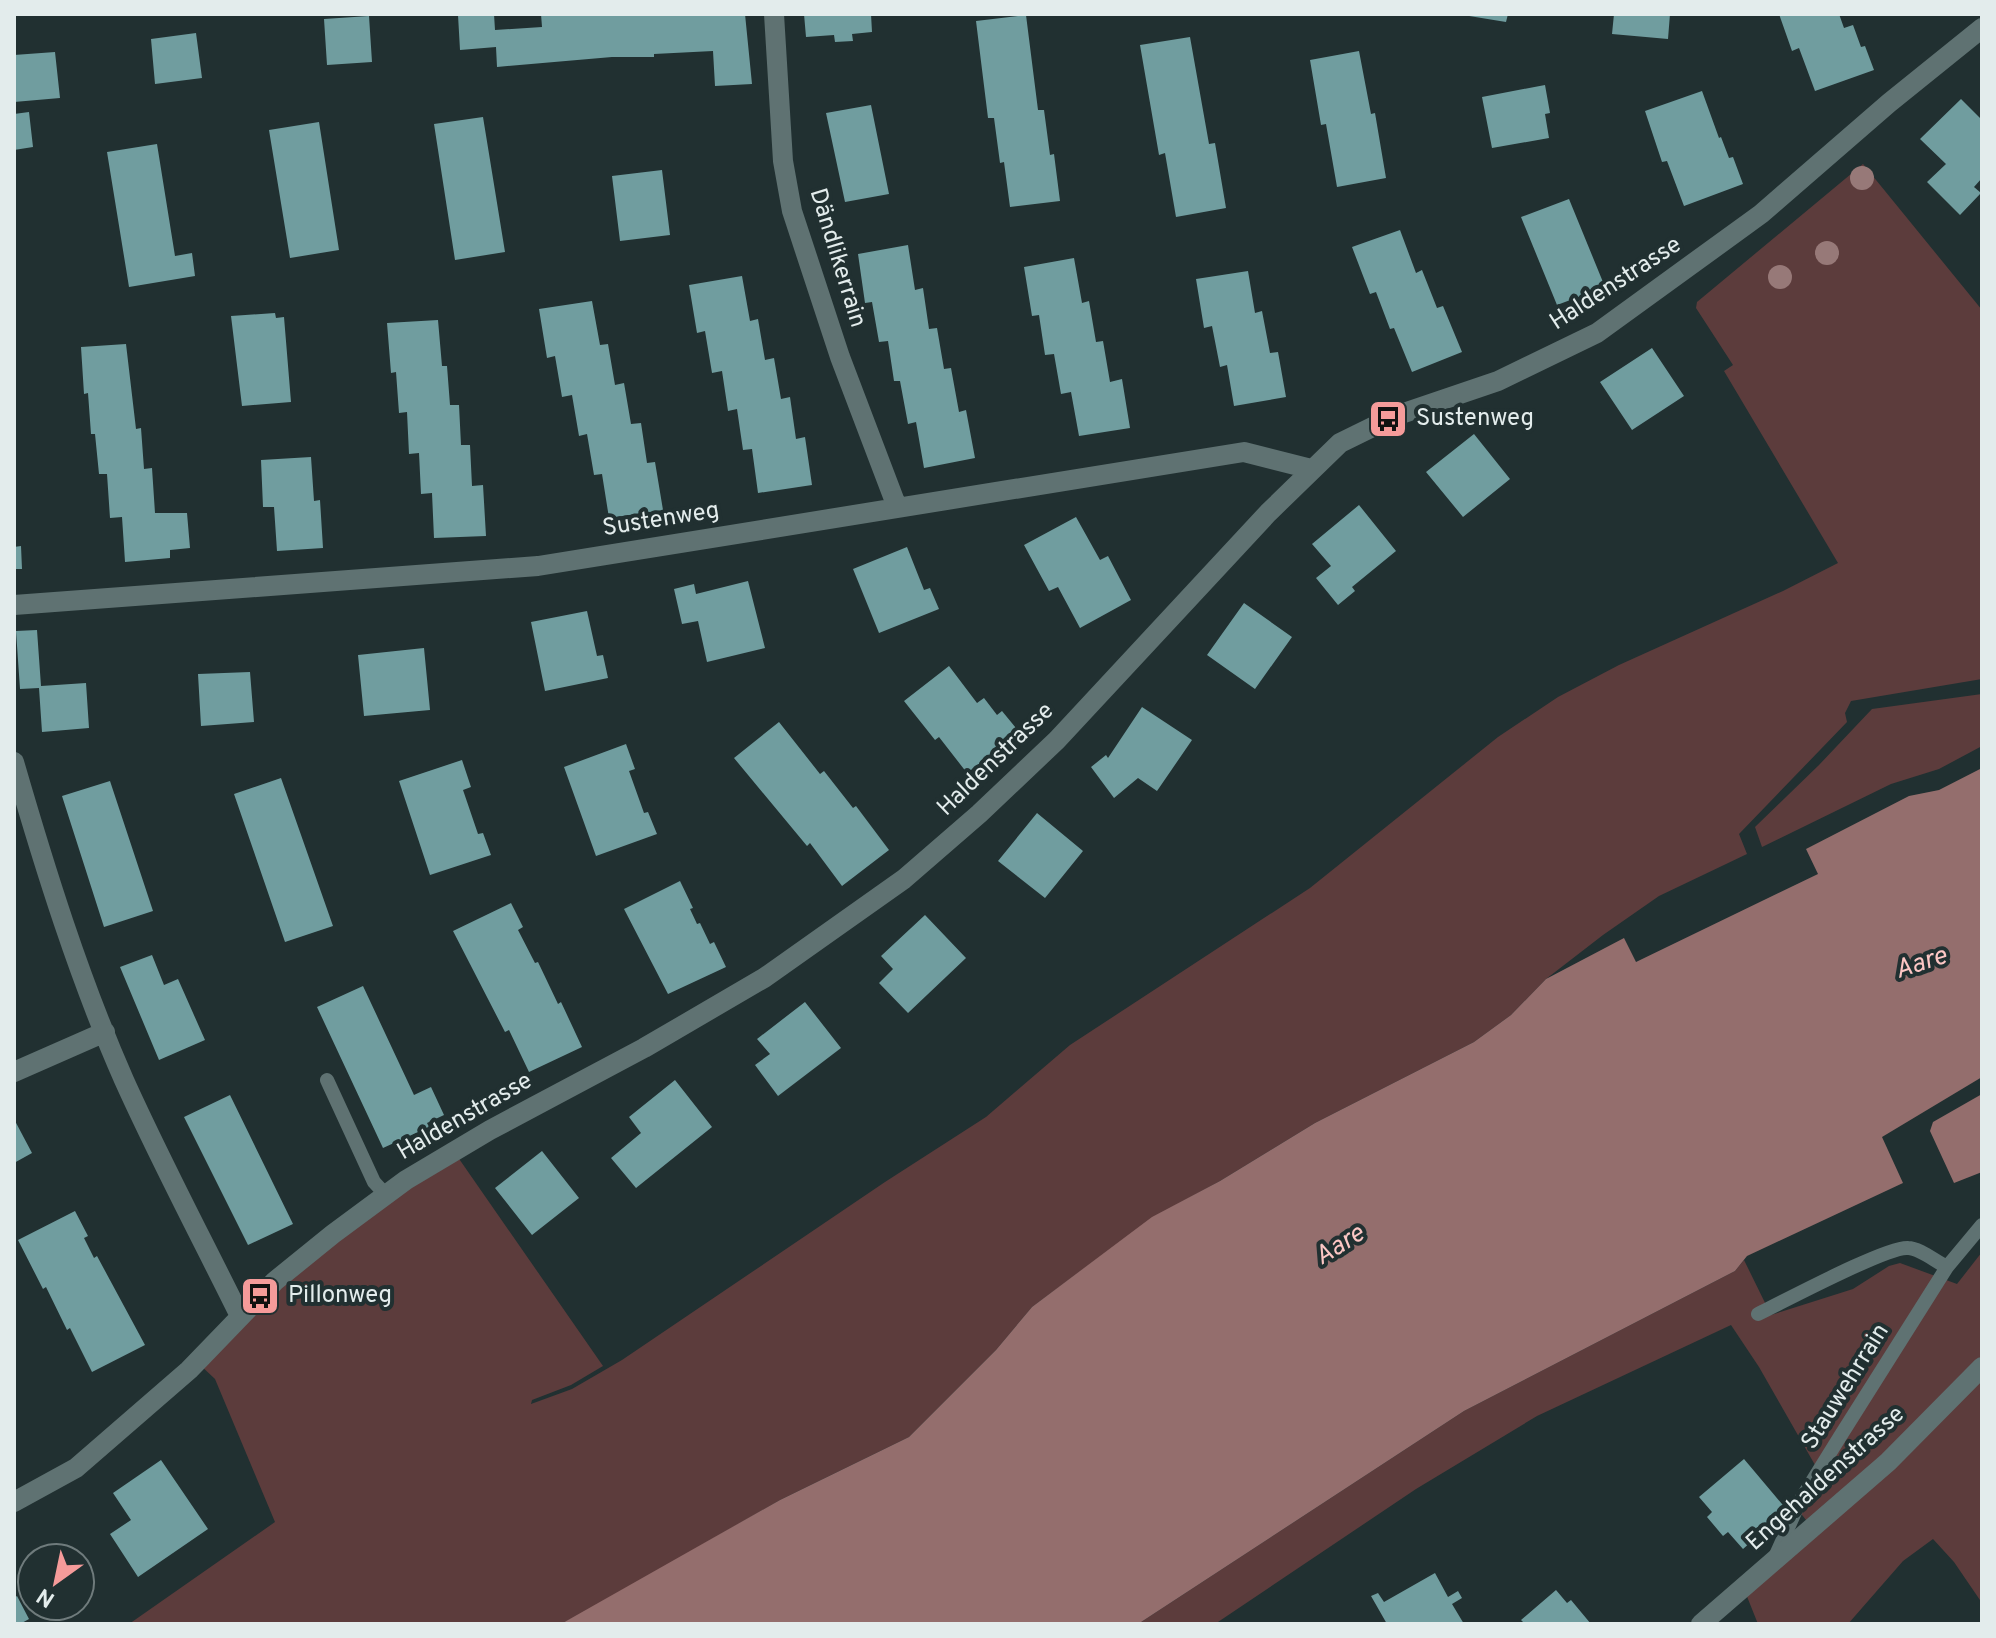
<svg xmlns="http://www.w3.org/2000/svg" width="1996" height="1638" font-family="Overpass,sans-serif">
  <style>
    .green { fill: #5c3c3c }
    .water { fill: #946e6d }
    .building { fill: #709d9f }
    .lines { fill: none; stroke-linecap: round; stroke-linejoin: round }
    .service { stroke: #5f7272; stroke-width: 14 }
    .minor { stroke: #5f7272; stroke-width: 20 }
    .tree { fill: #977978 }
    .labels { text-anchor: middle; dominant-baseline: central; stroke-width: 8; stroke-linejoin: round; paint-order: stroke }
    .street-label { font-size: 24px; fill: #e3ecec; stroke: #213031 }
    .poi-label { font-size: 24px; fill: #e3ecec; stroke: #213031; text-anchor: start }
    .water-label { font-size: 26px; font-style: italic; fill: #fdc7c5; stroke: #213031 }
  </style>
  <rect width="100%" height="100%" fill="#213031"/>
  <path class="green" d="M1863,164l119,146v369l-131,22 -6,12 2,9 -108,112 8,20 -88,42 -56,39 -57,44 -35,36 -37,27 -159,81 -95,58 -68,37 -120,89 -36,43 -87,87 -129,63 -189,109 -30,15h-432l146,-102 -60,-143 -17,-16 87,-89 170,-121 148,213 -32,19 -39,15 -1,4 41,-15 50,-29 263,-178 101,-65 84,-72 240,-157 188,-151 60,-40 61,-32 164,-74 55,-28 -114,-192 9,-6 -37,-57 1,-6z
    M1982,694v52l-43,23 -48,15 -129,63 -7,-20 64,-62 53,-56z
    M1982,1252v114l-169,163 -14,-18 20,-39 -60,-105 -28,-42 -194,91 -121,73 -201,135h-77l326,-213 271,-140 9,-11 27,55 82,-26 36,-23 11,-3 57,21z
    M1982,1368v235l-28,-41 -21,-23 -30,22 -55,63h-90l-12,-30z"/>
  <path class="water" d="M1982,768v309l-100,60 21,46 -156,73 -12,15 -271,140 -326,213h-577l219,-124 129,-63 87,-87 36,-43 120,-90 68,-36 95,-58 159,-81 37,-27 35,-36 78,-41 12,24 182,-88 -12,-25 103,-53 30,-6z
    M1982,1094v78l-28,11 -24,-52 3,-9z"/>
  <path class="building" d="M494,14l1,16 47,-3 -1,-13h204l7,70 -37,2 -2,-35 -59,3v3h-42l-115,10 -1,-20 -36,3 -2,-35z
    M804,14h67l1,18 -20,2 1,7 -18,1 -1,-7 -28,2z
    M1457,14h51l-2,8z
    M1614,14h56l-2,25 -56,-5z
    M1779,14h60l5,14 9,-3 8,22 4,-1 9,24 -59,21 -16,-43 -7,3z
    M1026,15l12,95h6l6,45 4,-1 6,47 -50,6 -6,-45 -4,1 -6,-45h-6l-12,-97z
    M369,16l3,46 -45,3 -3,-46z
    M196,33l6,45 -47,6 -4,-45z
    M1190,37l19,107 6,-1 11,65 -50,9 -11,-64 -6,2 -19,-110z
    M1359,51l12,63 4,-1 11,65 -49,9 -11,-63 -5,1 -11,-65z
    M55,52l5,46 -46,4v-47z
    M1545,85l5,28 -5,1 4,24 -57,10 -10,-51z
    M1702,91l17,47 2,-1 8,21 4,-1 10,27 -59,22 -17,-45 -5,1 -17,-51z
    M1961,99l21,21v58l-8,9 7,6 -21,22 -33,-33 19,-18 -26,-25z
    M871,105l18,89 -44,8 -19,-89z
    M29,112l4,35 -19,3v-36z
    M483,117l22,135 -50,8 -21,-136z
    M319,122l20,128 -49,8 -21,-128z
    M157,144l18,112 17,-3 3,23 -66,11 -22,-135z
    M662,170l8,65 -50,6 -8,-65z
    M1569,199l36,88 -48,18 -36,-88z
    M1400,230l16,43 6,-3 15,38 6,-2 19,46 -50,20 -18,-44 -4,1 -14,-37 -6,2 -18,-47z
    M908,245l7,45 8,-2 6,41 8,-1 7,41 7,-1 8,44 7,-2 9,48 -51,10 -8,-46 -8,2 -8,-43h-6l-6,-40 -9,1 -7,-40 -7,1 -7,-49z
    M1074,258l8,45 7,-2 7,41 7,-1 7,41 12,-3 8,49 -51,8 -8,-44 -10,2 -7,-40 -9,1 -6,-40 -7,1 -8,-49z
    M1248,271l7,42 7,-2 8,42 8,-1 8,45 -52,9 -7,-41 -7,2 -8,-41 -8,2 -8,-49z
    M742,276l8,45 8,-2 7,41 9,-2 7,41 9,-2 6,42 9,-2 7,48 -54,8 -6,-44 -9,1 -6,-41 -9,2 -6,-40 -10,2 -7,-42 -8,2 -8,-48z
    M592,301l8,44 8,-1 7,41 9,-2 7,41 10,-1 6,40 8,-1 8,48 -54,8 -7,-44 -8,1 -7,-41 -8,2 -7,-41 -10,2 -7,-41 -8,2 -8,-49z
    M275,313l1,5 8,-1 7,85 -49,4 -11,-90z
    M438,320l4,46h5l3,39h9l2,40h9l2,41 11,-1 3,51 -52,2 -2,-45 -11,1 -2,-41 -10,1 -2,-42 -8,1 -3,-41 -5,1 -4,-50z
    M126,344l10,85 5,-1 3,41 8,-1 3,45h32l3,35 -20,2v8l-45,4 -3,-45 -12,1 -3,-44h-8l-4,-40h-4l-3,-41 -4,1 -3,-47z
    M1652,348l32,48 -52,34 -32,-48z
    M1474,434l36,45 -47,38 -37,-45z
    M311,457l3,44 6,-1 3,48 -46,3 -3,-44h-11l-2,-47z
    M1359,505l37,46 -44,36 3,4 -17,14 -22,-27 15,-12 -19,-22z
    M1076,517l24,43 8,-4 23,44 -51,28 -22,-41 -9,4 -25,-46z
    M21,546l1,23h-8v-22z
    M907,547l17,43 6,-2 9,21 -60,24 -26,-64z
    M748,581l17,67 -58,14 -9,-41 -16,3 -8,-35 20,-5 2,10z
    M1244,603l48,34 -37,52 -48,-34z
    M587,611l10,45 6,-1 5,23 -63,13 -14,-69z
    M37,630l4,56 45,-3 3,45 -47,4 -3,-44 -19,1 -4,-58z
    M424,648l6,62 -66,6 -6,-61z
    M949,666l28,37 7,-5 13,17 5,-4 18,22 -53,40 -28,-36 -4,3 -31,-39z
    M250,672l4,50 -53,4 -3,-52z
    M1142,707l50,33 -35,51 -19,-13 -24,20 -23,-31 15,-12 2,3z
    M779,722l41,52 4,-3 29,37 3,-2 33,44 -47,36 -32,-43 -3,3 -73,-88z
    M626,744l9,25 -6,2 15,42 4,-1 9,22 -61,22 -32,-89z
    M462,760l9,27 -8,3 15,44 5,-1 8,22 -61,20 -31,-94z
    M281,778l52,148 -48,16 -51,-148z
    M110,781l43,130 -49,16 -42,-131z
    M1037,813l46,38 -38,47 -47,-37z
    M680,881l13,27 -3,1 7,15 3,-1 10,21 4,-2 12,25 -58,27 -44,-85z
    M511,903l12,24 -5,3 17,33 3,-1 20,42 3,-2 21,45 -53,25 -20,-42 -4,2 -52,-101z
    M925,915l41,43 -58,55 -29,-30 14,-14 -12,-13z
    M152,955l12,30 14,-6 27,61 -46,20 -39,-93z
    M363,986l51,109 17,-8 13,28 -17,8 2,4 -46,21 -66,-141z
    M805,1002l36,46 -63,48 -23,-31 15,-11 -13,-15z
    M675,1080l37,47 -76,61 -25,-30 30,-25 -12,-16z
    M230,1095l63,129 -45,21 -64,-128z
    M14,1119l18,34 -18,10z
    M542,1151l37,47 -47,37 -37,-47z
    M75,1211l13,25 -4,2 10,20 3,-2 48,89 -53,27 -22,-44 -3,2 -21,-43 -3,2 -25,-49z
    M1744,1459l43,51 -44,39 -15,-17 -5,4 -16,-19 5,-5 -13,-15z
    M161,1460l47,69 -70,48 -28,-43 21,-14 -18,-27z
    M1435,1573l13,24 10,-6 4,7 -10,6 12,20h-77l-16,-28 7,-3 6,9z
    M1556,1590l11,13 4,-3 20,24h-66l-4,-4z
    M17,1596l12,23 -9,5h-6v-26z"/>
  <g class="lines">
    <path class="service" d="M327,1080l47,102 12,13
      M1758,1314c25,-12 129,-68 150,-66 12,0 28,14 39,19
      M1775,1557l25,-56 41,-66 106,-168 35,-42"/>
    <path class="minor" d="M774,14l9,147 9,50 48,146 57,150
      M14,605l524,-39 706,-114 67,17
      M14,762c31,107 65,216 110,318 36,80 77,157 116,236
      M14,1072l91,-40
      M14,1502l62,-34 113,-98 86,-89 58,-47 73,-54 84,-50 154,-82 120,-70 140,-99 75,-65 78,-74 211,-227 72,-70 55,-27 103,-35 99,-48 164,-119 128,-111 93,-75
      M1701,1624l187,-162 94,-95"/>
  </g>
  <g class="tree">
    <circle cx="1862" cy="178" r="12"/>
    <circle cx="1827" cy="253" r="12"/>
    <circle cx="1780" cy="277" r="12"/>
  </g>
  <defs>
    <g id="bus-square" transform="scale(2)"><rect x="-9" y="-9" width="18" height="18" rx="4" fill="#f59b9a" stroke="#213031"/><path d="M-5-6H5V4H4V6H2V4H-2V6H-4V4H-5ZM-3.5-4V0h7V-4ZM-3.5 1.2v1.5H-2V1.2ZM2 1.2v1.5H3.5V1.2Z" fill="#111"/></g>
  </defs>
  <g fill-rule="evenodd">
    <use href="#bus-square" x="1388" y="419"/>
    <use href="#bus-square" x="260" y="1296"/>
  </g>
  <g class="labels">
    <g class="street-label">
      <text transform="translate(837 258) rotate(73)">Dändlikerrain</text>
      <text transform="translate(1616 284) rotate(-33)">Haldenstrasse</text>
      <text transform="translate(661 520) rotate(-9)">Sustenweg</text>
      <text transform="translate(996 760) rotate(-44)">Haldenstrasse</text>
      <text transform="translate(465 1117) rotate(-30)">Haldenstrasse</text>
      <text transform="translate(1846 1387) rotate(-58)">Stauwehrrain</text>
      <text transform="translate(1826 1479) rotate(-42)">Engehaldenstrasse</text>
    </g>
    <g class="poi-label">
      <text x="1416" y="419">Sustenweg</text>
      <text x="288" y="1296">Pillonweg</text>
    </g>
    <g class="water-label">
      <text transform="translate(1921 964) rotate(-18)">Aare</text>
      <text transform="translate(1340 1246) rotate(-32)">Aare</text>
    </g>
  </g>
  <rect width="1996" height="1638" fill="none" stroke="#e3ecec" stroke-width="32"/>
  <g transform="translate(56 1582) rotate(213)"><circle r="38" fill="#213031" stroke="#6f7b7c" stroke-width="2"/>
  <path d="M0-6L14 30L0 20L-14 30Z" fill="#f59b9a"/>
  <text y="-12" font-size="22" font-weight="bold" text-anchor="middle" fill="#e3ecec">N</text>
  </g>
</svg>
